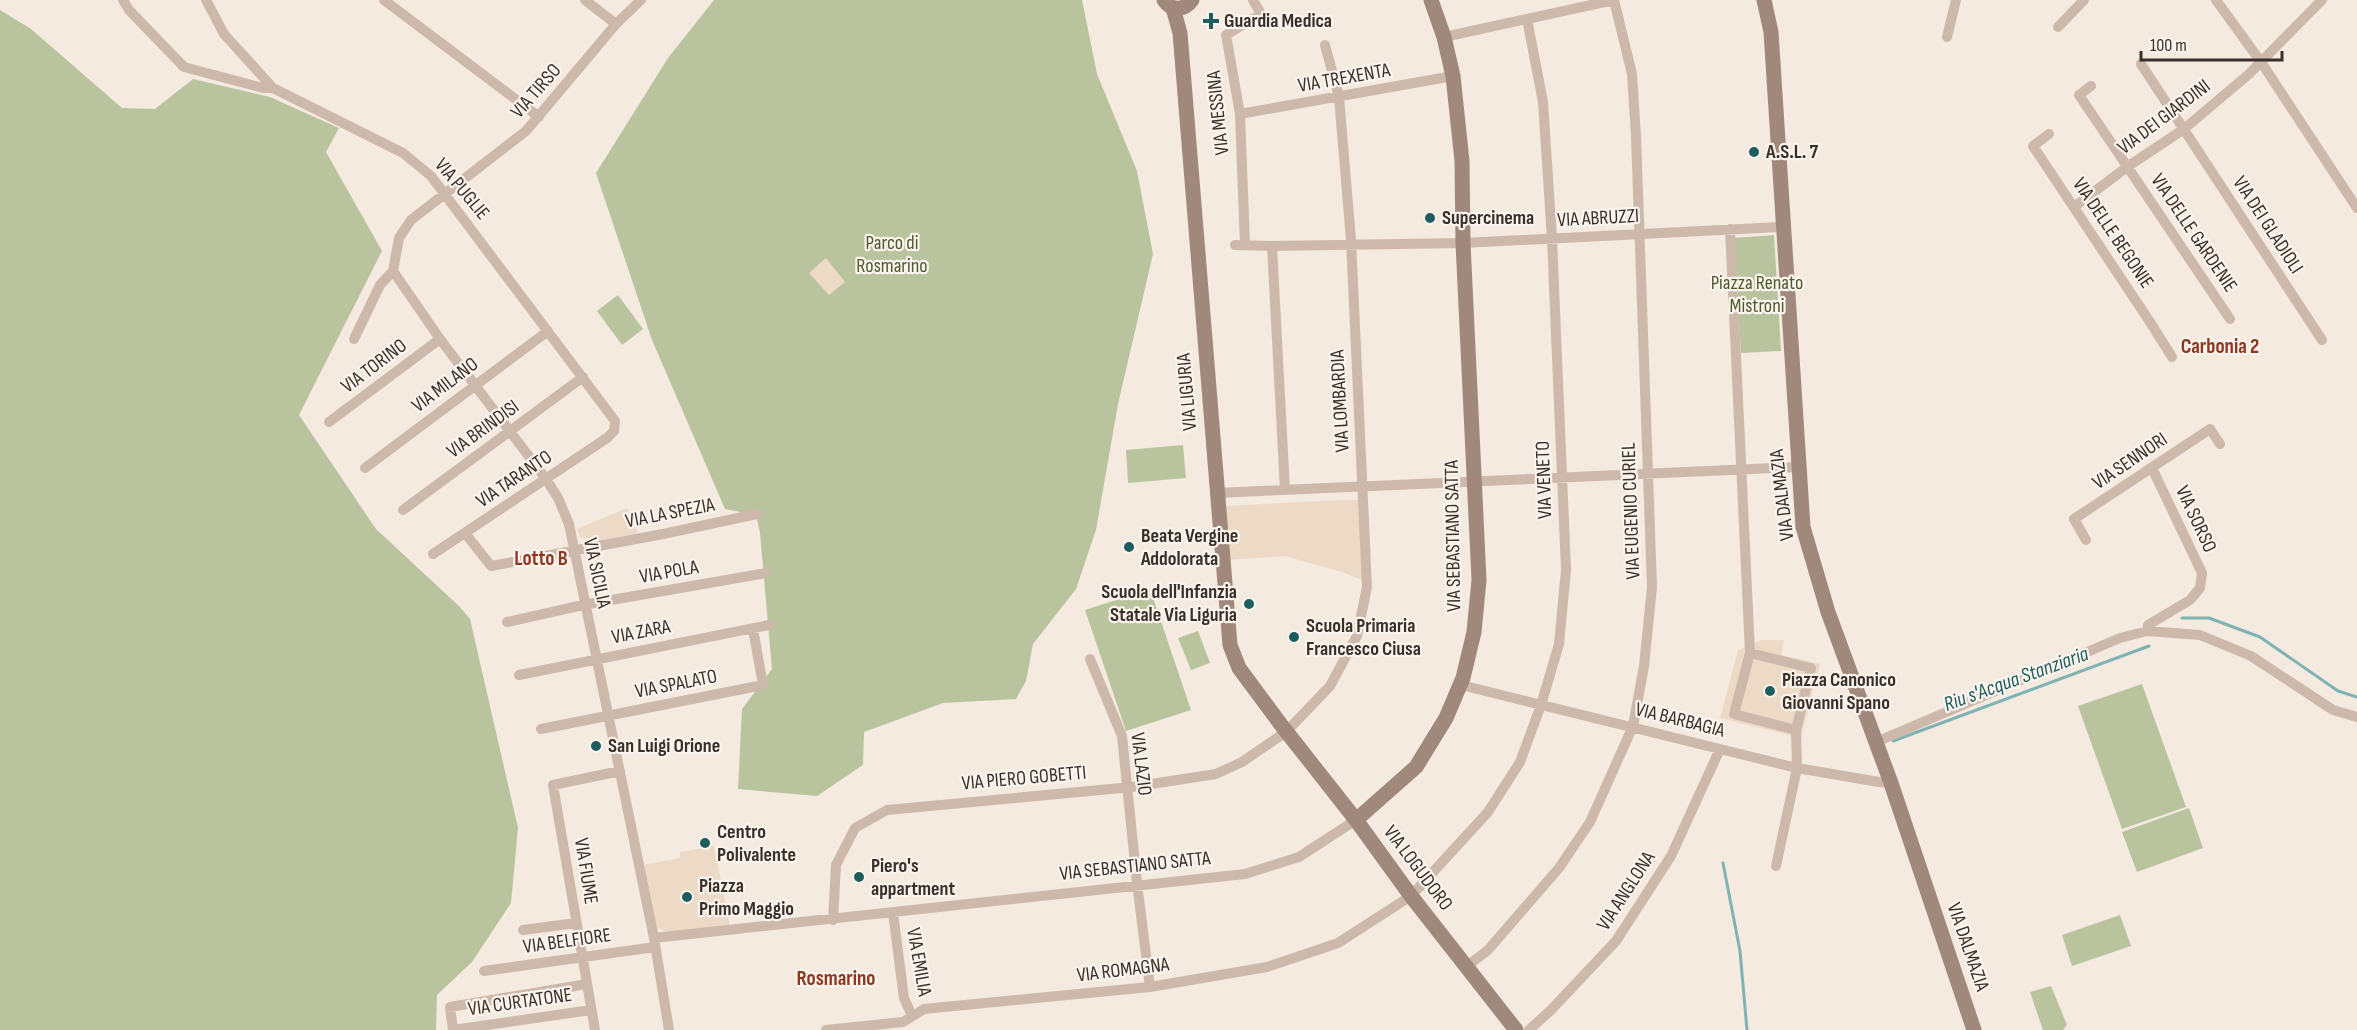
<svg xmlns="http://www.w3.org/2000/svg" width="2357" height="1030" font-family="'Sofia Sans Condensed',sans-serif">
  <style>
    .green { fill: #b9c49f }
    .plaza { fill: #ecdac7 }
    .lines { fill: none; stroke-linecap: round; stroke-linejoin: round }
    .stream { stroke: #7eb2b3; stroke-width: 3 }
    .street { stroke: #cdb9ab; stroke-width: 10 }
    .secondary { stroke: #a1887c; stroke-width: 15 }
    .poi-dot { fill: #1e5d5e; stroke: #fbf4ed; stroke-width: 2 }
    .labels { text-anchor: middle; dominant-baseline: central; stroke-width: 4.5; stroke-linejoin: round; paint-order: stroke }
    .poi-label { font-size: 20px; font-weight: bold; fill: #3b2f2a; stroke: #fbf4ed; text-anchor: start }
    .street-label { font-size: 20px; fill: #3b2f2a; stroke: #fbf4ed }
    .park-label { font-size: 20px; fill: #4c5a2d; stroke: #fbf4ed }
    .neighbourhood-label { font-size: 21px; font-weight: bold; fill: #8d3620; stroke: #fbf4ed }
    .water-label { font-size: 21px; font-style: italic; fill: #1e5d5e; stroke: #fbf4ed }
  </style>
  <rect width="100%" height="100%" fill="#f4eae0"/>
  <path class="green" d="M714,0h368l15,74 40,97 16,83 -35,150 -22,126 -20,59 -43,55 -7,37 -10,18 -73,4 -79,29 -1,33 -46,31 -79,-7 4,-80 30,-40 -12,-136 -4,-18 -31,-6 -73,-169 -56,-167 72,-115z
    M0,10l31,19 91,79 33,1 38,-30 77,18 69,31 -13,24 56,99 -83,164 77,114 84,78 10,12 48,209 -7,75 -39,59 -35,33 -1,35h-436z
    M1774,235l7,116 -40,2 -7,-115z
    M618,295l25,34 -21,16 -25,-34z
    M1183,445l3,33 -58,5 -2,-33z
    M1150,589l41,121 -65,21 -41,-121z
    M1198,631l12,32 -19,7 -13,-32z
    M2142,684l44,123 -64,22 -44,-123z
    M2189,808l14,40 -66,24 -15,-40z
    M2120,915l11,31 -59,20 -10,-31z
    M2051,986l16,39 -4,5h-20l-13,-38z"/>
  <path class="plaza" d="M826,258l19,24 -16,13 -20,-22z
    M1339,500h20l3,80 -20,-8 -57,-16 -57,4 -2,-54z
    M627,508l11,25 -44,9 -14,-5 -3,-8z
    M1762,640h22l-3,15 39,9 -19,74 -81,-20 18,-68z
    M714,846l16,80 -59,8 -17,-8 -11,-61 37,-7v-6z"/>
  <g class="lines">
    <path class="stream" d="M2182,618h27l51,19 78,54 19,6
      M1893,741l256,-95
      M1723,863l17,88 7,79"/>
    <path class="street" d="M123,0l6,10 55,57 79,21h10
      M206,0l18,34 49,54 130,65 28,23 184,245 -1,10 -7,7 -174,116
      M384,0l155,117
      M585,0l31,24
      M641,0l-25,24 -90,107 -115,89 -12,18 -6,33 47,68 106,140 12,19 11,26 85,414 15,92
      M2216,0l45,62 96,146
      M2058,27l26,-27
      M1444,37l170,-37
      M1947,37l9,-37
      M2141,64l181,276
      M2091,86l-12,9 151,224
      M1240,114l213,-38
      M2049,134l-16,12 117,176 22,35
      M2074,207l53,-40 57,-38 65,-55 73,-74
      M1730,229l20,424 -16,61 62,16 15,-62 -61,-15
      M1235,245l37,1 191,-3 319,-16
      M1245,245l-5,-131 -14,-79 35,-21 -8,-14
      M1272,246l13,244
      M354,339l26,-54 13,-14
      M329,422l111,-83
      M365,468l183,-137
      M1216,493l582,-26
      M403,510l180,-133
      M465,533l26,33 172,-32 94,-20
      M2086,540l-12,-21 136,-90 10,15
      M507,622l76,-17 183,-32
      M2147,631l1,-6 42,-25 10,-12 2,-15 -50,-105
      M1090,659l32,77 15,147 13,104
      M519,675l250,-50
      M1461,685l336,83 82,14 12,1
      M541,729l222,-44 -10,-56
      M1876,742l244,-104 27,-7 53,4 51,21 82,54 24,7
      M1776,866l21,-98 -1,-38
      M893,913l11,85 8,18
      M833,920l3,-55 19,-37 32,-18 245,-23 84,-13 26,-12 44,-30 44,-46 27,-50 10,-49 -16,-347 -12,-143 -14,-52
      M523,930l53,-7
      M654,938l591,-64 54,-17 57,-37
      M1466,967l22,-17 71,-82 31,-46 43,-96 11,-60 8,-79 -16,-451 -4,-62 -18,-74
      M484,971l171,-24
      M587,984l-137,23 3,23 138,-20
      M595,1030l-42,-245 67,-14
      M826,1030l77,-8 21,-13 226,-22 117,-20 71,-24 73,-47 77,-84 32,-50 21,-57 18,-61 7,-74 -14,-331 -9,-137 -16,-83
      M1529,1030l22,-20 65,-69 55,-85 49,-107"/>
    <path class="secondary" d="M1164,0c7,11 20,11 28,0
      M1764,0l7,32 32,495 25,85 63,171 83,247
      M1173,8l7,25 50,612 9,23 43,58 74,94 55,76 105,134
      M1356,820l60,-53 30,-49 17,-40 11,-46 5,-52 -16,-337 -1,-82 -9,-85 -9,-39 -13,-37"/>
  </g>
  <g class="poi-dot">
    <path d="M1208 12h6v6h6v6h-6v6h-6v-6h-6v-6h6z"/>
    <circle cx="1754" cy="152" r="6"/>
    <circle cx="1430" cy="218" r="6"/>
    <circle cx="1129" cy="547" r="6"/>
    <circle cx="1249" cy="604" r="6"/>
    <circle cx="1294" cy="637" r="6"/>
    <circle cx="1770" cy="691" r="6"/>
    <circle cx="596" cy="746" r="6"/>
    <circle cx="705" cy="843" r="6"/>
    <circle cx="859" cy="877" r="6"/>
    <circle cx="687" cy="897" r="6"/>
  </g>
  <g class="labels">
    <g class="poi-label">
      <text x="1224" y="21">Guardia Medica</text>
      <text x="1766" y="152">A.S.L. 7</text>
      <text x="1442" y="218">Supercinema</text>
      <text x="1141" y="536">Beata Vergine<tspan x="1141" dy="23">Addolorata</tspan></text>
      <text x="1237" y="592" text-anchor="end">Scuola dell'Infanzia<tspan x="1237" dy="23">Statale Via Liguria</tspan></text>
      <text x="1306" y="626">Scuola Primaria<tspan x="1306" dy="23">Francesco Ciusa</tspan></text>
      <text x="1782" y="680">Piazza Canonico<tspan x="1782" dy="23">Giovanni Spano</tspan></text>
      <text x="608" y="746">San Luigi Orione</text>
      <text x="717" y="832">Centro<tspan x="717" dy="23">Polivalente</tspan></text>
      <text x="871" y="866">Piero's<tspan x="871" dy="23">appartment</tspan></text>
      <text x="699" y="886">Piazza<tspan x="699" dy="23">Primo Maggio</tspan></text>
    </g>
    <g class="street-label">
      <text transform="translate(1344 78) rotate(-10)">VIA TREXENTA</text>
      <text transform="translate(536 91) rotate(-49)">VIA TIRSO</text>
      <text transform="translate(1218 113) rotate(-96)">VIA MESSINA</text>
      <text transform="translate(2164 117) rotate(-37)">VIA DEI GIARDINI</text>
      <text transform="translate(462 189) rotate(50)">VIA PUGLIE</text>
      <text transform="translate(1598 218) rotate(-3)">VIA ABRUZZI</text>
      <text transform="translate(2268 225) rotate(57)">VIA DEI GLADIOLI</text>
      <text transform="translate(2113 233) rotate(56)">VIA DELLE BEGONIE</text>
      <text transform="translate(2194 233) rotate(56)">VIA DELLE GARDENIE</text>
      <text transform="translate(374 366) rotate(-37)">VIA TORINO</text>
      <text transform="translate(445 385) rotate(-37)">VIA MILANO</text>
      <text transform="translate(1187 392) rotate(-95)">VIA LIGURIA</text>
      <text transform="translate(1340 401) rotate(-93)">VIA LOMBARDIA</text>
      <text transform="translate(483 429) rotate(-36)">VIA BRINDISI</text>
      <text transform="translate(2130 461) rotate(-34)">VIA SENNORI</text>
      <text transform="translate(514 479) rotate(-34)">VIA TARANTO</text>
      <text transform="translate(1544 480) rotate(-92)">VIA VENETO</text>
      <text transform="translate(1782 495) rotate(-97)">VIA DALMAZIA</text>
      <text transform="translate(1631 511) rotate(-92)">VIA EUGENIO CURIEL</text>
      <text transform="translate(670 513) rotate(-11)">VIA LA SPEZIA</text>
      <text transform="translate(2196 519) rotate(65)">VIA SORSO</text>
      <text transform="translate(1453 536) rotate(-91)">VIA SEBASTIANO SATTA</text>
      <text transform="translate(669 572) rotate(-10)">VIA POLA</text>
      <text transform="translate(597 573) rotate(78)">VIA SICILIA</text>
      <text transform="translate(641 632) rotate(-11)">VIA ZARA</text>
      <text transform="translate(676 684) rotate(-11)">VIA SPALATO</text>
      <text transform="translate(1680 720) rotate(14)">VIA BARBAGIA</text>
      <text transform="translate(1141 764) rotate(83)">VIA LAZIO</text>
      <text transform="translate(1024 778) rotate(-5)">VIA PIERO GOBETTI</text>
      <text transform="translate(1135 866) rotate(-6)">VIA SEBASTIANO SATTA</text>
      <text transform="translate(1418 868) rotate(53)">VIA LOGUDORO</text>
      <text transform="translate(586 871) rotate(81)">VIA FIUME</text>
      <text transform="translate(1626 891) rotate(-57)">VIA ANGLONA</text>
      <text transform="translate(567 941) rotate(-8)">VIA BELFIORE</text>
      <text transform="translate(1968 947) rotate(71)">VIA DALMAZIA</text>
      <text transform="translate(919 962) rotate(80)">VIA EMILIA</text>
      <text transform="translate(1123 970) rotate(-7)">VIA ROMAGNA</text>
      <text transform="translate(520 1002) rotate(-8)">VIA CURTATONE</text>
    </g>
    <g class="park-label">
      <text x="892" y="243">Parco di<tspan x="892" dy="23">Rosmarino</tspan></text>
      <text x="1757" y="283">Piazza Renato<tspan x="1757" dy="23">Mistroni</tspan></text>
    </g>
    <g class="neighbourhood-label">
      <text x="2220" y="346">Carbonia 2</text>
      <text x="541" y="558">Lotto B</text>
      <text x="836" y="978">Rosmarino</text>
    </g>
    <g class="water-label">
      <text transform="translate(2016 679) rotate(-20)">Riu s'Acqua Stanziaria</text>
    </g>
  </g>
  <path d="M2141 51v9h141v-9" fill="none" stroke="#3b2f2a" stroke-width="3"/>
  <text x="2150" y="51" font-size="18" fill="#3b2f2a" stroke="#fbf4ed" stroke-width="4.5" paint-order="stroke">100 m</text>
</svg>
